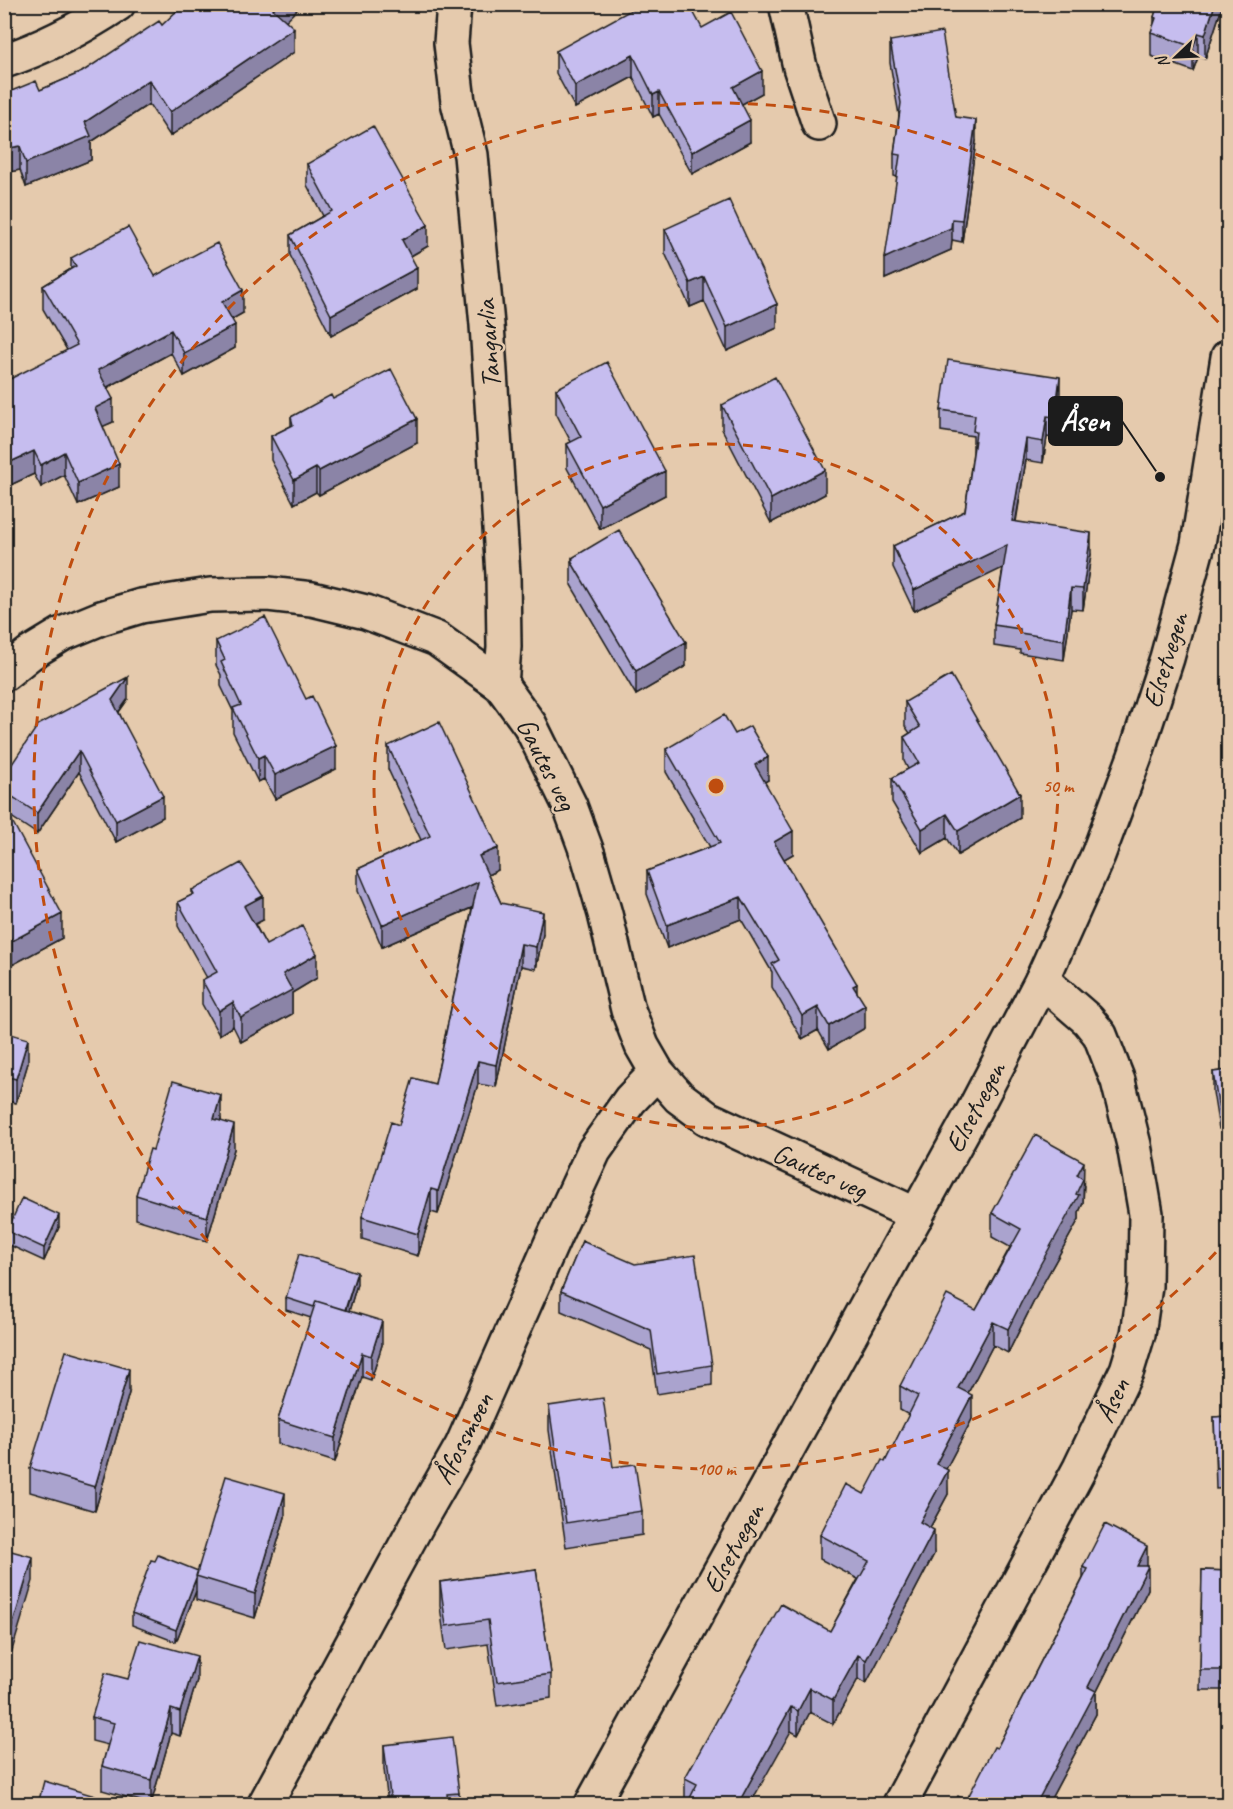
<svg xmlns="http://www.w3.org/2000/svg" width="1233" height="1809" font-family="Caveat,sans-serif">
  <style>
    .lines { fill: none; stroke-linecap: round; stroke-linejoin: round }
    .minor-casing { stroke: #1c1c1c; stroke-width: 38 }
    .secondary-casing { stroke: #1c1c1c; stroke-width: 38 }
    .minor { stroke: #e5caad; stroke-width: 33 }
    .secondary { stroke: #e5caad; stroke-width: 33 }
    .wall { fill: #aaa3ce; stroke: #1c1c1c; stroke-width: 1.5 }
    .shaded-wall { fill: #8b84a7; stroke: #1c1c1c; stroke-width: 1.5 }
    .building { fill: #c6bdef; stroke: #1c1c1c; stroke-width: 1.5 }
    .ring { fill: none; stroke: #bf4d0f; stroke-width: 3; stroke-dasharray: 10 8 }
    .labels { text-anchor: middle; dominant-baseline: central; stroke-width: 5; stroke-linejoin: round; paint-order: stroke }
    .street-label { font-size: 28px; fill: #1c1c1c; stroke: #e5caad }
    .centre { fill: #bf4d0f; stroke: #e5caad; stroke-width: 3 }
    .ring-label { font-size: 18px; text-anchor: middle; font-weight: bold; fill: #bf4d0f; stroke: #e5caad; stroke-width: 5; stroke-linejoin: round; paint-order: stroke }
    .leader { fill: none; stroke: #1c1c1c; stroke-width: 2 }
    .callout-dot { fill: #1c1c1c; stroke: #e5caad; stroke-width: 2 }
    .callout { fill: #1c1c1c; stroke: #1c1c1c; stroke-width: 2 }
    .callout-label { font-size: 30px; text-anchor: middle; font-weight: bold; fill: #fff }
  </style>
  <rect width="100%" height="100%" fill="#e5caad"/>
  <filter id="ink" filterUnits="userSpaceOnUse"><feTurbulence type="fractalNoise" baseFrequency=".0167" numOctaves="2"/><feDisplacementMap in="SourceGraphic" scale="12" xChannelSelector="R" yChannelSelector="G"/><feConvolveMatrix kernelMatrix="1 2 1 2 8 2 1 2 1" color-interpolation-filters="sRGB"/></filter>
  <g filter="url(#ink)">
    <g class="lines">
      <g class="minor-casing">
        <path id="minor" d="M454,4l-3,39 7,59 13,53 16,170 16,250 1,72 -3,38
          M786,4l14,63 19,57
          M4,61c42,-14 78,-33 114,-57
          M4,674l25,-20 33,-20 39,-16 40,-12 69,-11 58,-1 44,5 54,13 71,27 64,46 29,40 40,81 18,49 17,59 23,96 14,36 15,26 22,25 28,21 210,97
          M265,1804l153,-281 44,-77 93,-211 39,-84 36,-51 27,-28
          M900,1804l180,-336 47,-98 11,-36 7,-48 1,-72 -12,-69 -16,-64 -18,-46 -12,-15 -46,-40"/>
      </g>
      <g class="secondary-casing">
        <path id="secondary" d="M592,1804l381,-692 69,-132 56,-125 37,-99 32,-98 31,-114 30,-187"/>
      </g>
      <use href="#minor" class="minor"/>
      <use href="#secondary" class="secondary"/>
    </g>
    <path class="wall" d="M1158,4h65l-18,55 -7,-2 -5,14 -42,-15v-24l3,-8v-7z
      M286,21l8,31 -124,84 -21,-32 -58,38v18l-65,27 -6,-17 -16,3 36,-83 42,-18 80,-47z
      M702,28l60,65 -20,11 8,38 -58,32 -33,-60 -6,3 -20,-40 -58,31 -19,-35v-22z
      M890,41l66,76 20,24 -14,101 -10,-2 -1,10 -66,29 12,-102 -3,-1v-22l5,-39 -9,-52z
      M307,164l121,82 -17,10 6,33 -86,47 -41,-81v-20l33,-19 -16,-31z
      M665,229l112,99 -50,23 -23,-50 -14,6 -25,-54z
      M71,258l84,18 88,37 -11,6 3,29 -51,28 -13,-23 -64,35 6,34 -10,4 16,61 -41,18 -14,-30 -23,12 -7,-13 -30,14 63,-138 -24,-41v-23l28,-17z
      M556,389l109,106 -65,34 -33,-61v-24l4,-2 -15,-29z
      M1060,398l-5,40 -8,-1 -4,26 -17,-3 -10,62 75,32 -8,56 -12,-1 -7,51 -44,-7v-3l-26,-4v-21l9,-58 -89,44 -21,-44v-21l72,-35 8,-59v-16l-32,-5v-21z
      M333,399l84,44 -98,52 -3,-3 -22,12 -23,-44v-24l20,-10v-9z
      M722,405l103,89 -54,29 -49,-94z
      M572,558l114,108 -50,29 -65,-110v-24l1,-1z
      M216,641l120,128 -61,30 -11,-20 -6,3 -25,-50v-21l-12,-25v-11l-5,-10z
      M128,699l-9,13 44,105 -47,25 -37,-70 -42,62 -33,-22v-36z
      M905,702l115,116 -62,37 -11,-17 -25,15 -30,-51v-24l16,-9 -4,-8v-24l6,-4 -5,-7z
      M735,734l33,46 -4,2 29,72 -9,5 73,134 8,35 -36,21 -11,-19 -16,9 -30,-52v-15l-31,-53 -74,29 -20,-54v-23l63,-24 -44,-75v-23z
      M388,746l110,124 -10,5 13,28 42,31 -7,35 -15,-3 -25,121 -18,-3 -40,130 -7,-2 -13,44 -56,-17v-22l37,-92 36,-41 37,-176 -90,39 -24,-56v-22l63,-29 -33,-71z
      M1228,819v57l-5,-32v-24z
      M4,825l58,113 -50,27 -8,-14z
      M192,890l71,30 -8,4 11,21 51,33 -25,15v21l-51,28 -8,-16 -14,9 -17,-31v-24l5,-2 -29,-52v-24l14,-7z
      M4,1032l24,31 -12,40 -12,-3z
      M1228,1070v58l-9,1 -6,-37v-20z
      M221,1119v2l13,28 -27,92 -71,-22v-24l17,-45z
      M1084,1186l-1,17 -4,9v7l-39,70 -32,64 -15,-8 -25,48 4,26 -26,50 2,25 -18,34 4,26 -68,130 -8,-5 -25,45 -23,-12 -12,23 -7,-4 -104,72 -2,-1v-24l145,-147 28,-52 -38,-20v-24l44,-41 21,-32 24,-47 -9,-5v-24l76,-76 34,-63 -18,-10v-24z
      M59,1227l-15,34 -37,-17v-13z
      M582,1241l130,124v20l-55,9 -6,-44 -90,-39v-20z
      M357,1284l-8,27 33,34 -11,35 -9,-3 -27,85 -57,-18v-24l33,-102 -25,-8v-12z
      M129,1393l-34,118 -65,-19v-24z
      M549,1406l64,61 29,44v24l-76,12 -17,-117z
      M1228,1416v72l-12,1 -2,-72z
      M285,1517l-30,101 -59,-18v-9l-20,51 -44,-17v-12l66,-42z
      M1147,1566l1,23 -52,104v21l-48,90h-95l13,-3 31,-53 86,-170v-11z
      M536,1569l15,105v24l-54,8 -9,-62 -42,6 -6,-44v-24z
      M1202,1570l26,1v119h-28z
      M128,1679l69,1 -17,56 -9,-3 -20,71 -49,-14v-24l6,-21 -16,-4v-24z
      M384,1745l75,48v11h-71l-4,-35z
      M1223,1763l5,41h-3l-2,-17z"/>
    <path class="shaded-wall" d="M277,4h26l-30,29v-24z
      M1215,4h8l-18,55v-24z
      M294,28v24l-124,84v-24z
      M1198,33v24l-5,14v-24z
      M633,55v22l-58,31v-22z
      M762,71v22l-29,16v-22z
      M149,80v24l-58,38v18l-65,27v-24l59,-41z
      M659,92v22l-6,3v-22z
      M750,120v22l-58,32v-22z
      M976,120v21l-14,101v-22z
      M20,146v24l-16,3v-24z
      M952,219v21l-1,10 -66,29v-21z
      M428,225v21l-26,15v-21z
      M417,268v21l-86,47v-21z
      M704,277v24l-14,6v-24z
      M243,290v23l-21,12v-23z
      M777,304v24l-50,23v-24z
      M235,325v23l-51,28v-23z
      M171,330v23l-73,39v-22z
      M1060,377v21l-5,40v-21z
      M113,399v23l-18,8v-22z
      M1047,416v21l-4,26v-21z
      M417,419v24l-98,52v-24z
      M1026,439v21l-14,82v-21z
      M34,451v23l-30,14v-23z
      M64,452v23l-23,12v-22z
      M119,464v23l-41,18v-22z
      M316,468v24l-22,12v-24z
      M825,470v24l-54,29v-24z
      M665,471v24l-65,34v-24z
      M1091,533v21l-8,56v-21z
      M1007,545v21l-93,45v-21z
      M1071,588v21l-7,51v-20z
      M686,642v24l-50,29v-24z
      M128,677v22l-16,22v-21z
      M336,746v23l-61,30v-24z
      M79,751v21l-42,62v-21z
      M264,755v24l-6,3v-24z
      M768,757v23l-13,8v-23z
      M1020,794v24l-62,37v-24z
      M163,796v21l-47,25v-21z
      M947,814v24l-25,15v-24z
      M793,831v23l-19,11v-23z
      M498,848v22l-19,9v-23z
      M478,882v23l-96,42v-22z
      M263,896v24l-19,10v-24z
      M741,897v22l-74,29v-23z
      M543,912v22l-7,35v-22z
      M62,914v24l-50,27v-24z
      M521,944v22l-25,121v-22z
      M317,954v24l-25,15v21l-51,28v-24l42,-44z
      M857,984v23l-4,-21z
      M233,1002v24l-14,9v-24z
      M865,1005v23l-36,21v-23z
      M818,1007v23l-16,9v-23z
      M28,1039v24l-12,40v-24z
      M478,1061v23l-40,130v-23z
      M221,1095v24l-7,24v-24z
      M234,1125v24l-27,92v-24z
      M1084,1162l-1,41 -4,9v7l-39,70 -32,64v-24l69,-154z
      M431,1189v23l-13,44v-22z
      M59,1215v12l-15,34v-13z
      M357,1272v12l-13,44v-12z
      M382,1321v24l-11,35v-24z
      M993,1322v23l-35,67v-24z
      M362,1353v24l-27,85v-24z
      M129,1369v24l-34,118v-24z
      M972,1395v24l-36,69v-24z
      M948,1470v24l-28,52v-24z
      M285,1493v24l-30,101v-24z
      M934,1530v24l-68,130v-24z
      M1147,1546v23l-10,-3z
      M33,1557v24l-29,96v-24z
      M1148,1566v23l-52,104v21l-48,90h-12l52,-117z
      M196,1578v13l-20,51v-12z
      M858,1655v24l-25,45v-24z
      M197,1656v24l-17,56v-24z
      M810,1688v24l-12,23v-24z
      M791,1707v24l-41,73h-11v-2z
      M171,1709v24l-20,71v-24z"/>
    <path class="building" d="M184,4h93l-4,5 21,19 -124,84 -21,-32 -64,42 6,14 -65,27 -6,-17 -16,3v-55l32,-13 4,9 42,-18 77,-51 3,4z
      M642,4h47l13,24 29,-16 31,59 -29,16 17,33 -58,32 -33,-60 -6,3 -20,-40 -58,31 -19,-35z
      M1158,4h57l-10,31 -7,-2 -5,14 -42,-15 5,-14 -2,-1z
      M942,32l14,85 20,3 -14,100 -10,-1 -1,9 -66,30 15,-103 -6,-1 7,-51 -11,-62z
      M373,126l55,99 -26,15 15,28 -86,47 -41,-80 42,-24 -25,-47z
      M729,200l48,104 -50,23 -23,-50 -14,6 -25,-54z
      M128,227l27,49 62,-33 26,47 -21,12 13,23 -51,28 -13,-23 -73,40 15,29 -18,9 24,56 -41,19 -14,-31 -23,13 -7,-14 -30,14v-83l73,-37 -34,-59 33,-20 -5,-8z
      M948,360l112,17 -5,40 -8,-1 -4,26 -17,-3 -14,82 79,12 -8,56 -12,-1 -7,52 -44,-7v-4l-26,-4 13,-80 -93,45 -21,-44 72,-35 11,-79 -3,-1 2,-16 -34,-5z
      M607,362l58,109 -65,34 -33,-61 14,-7 -25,-48z
      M391,369l26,50 -98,52 -3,-3 -22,12 -23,-44 22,-11 -2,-8 40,-22 2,4z
      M775,377l50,93 -54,29 -49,-94z
      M619,530l67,112 -50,29 -65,-110 2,-2 -1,-1z
      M265,617l41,82 6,-3 24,50 -61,29 -11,-20 -6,3 -25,-50 8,-3 -20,-43 4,-2 -9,-19z
      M951,675l69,119 -62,37 -11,-17 -25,15 -30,-51 27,-15 -15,-26 16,-10 -15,-25z
      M128,677l-16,23 51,96 -47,25 -37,-70 -42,62 -33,-22v-15l34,-51z
      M724,715l11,19 15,-8 18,31 -13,8 38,66 -19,11 83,142 -4,2 12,19 -36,21 -11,-19 -16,9 -30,-52 7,-4 -38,-63 -74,28 -20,-54 73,-28 -54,-94z
      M439,722l59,126 -19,8 22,47 42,9 -7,35 -15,-3 -25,121 -18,-4 -40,130 -7,-2 -13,45 -56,-17 29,-95 8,3 14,-47 22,6 43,-202 -96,43 -24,-56 72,-33 -42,-90z
      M1228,819v33l-5,-32z
      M12,821l50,93 -50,27 -8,-14v-102z
      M241,863l22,33 -19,10 22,39 36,-19 15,28 -34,20 9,16 -51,28 -8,-16 -14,9 -17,-31 15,-8 -39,-70 16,-8 -2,-4z
      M4,1032l24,7 -12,40 -12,-3z
      M1228,1070v38l-9,2 -6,-38z
      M173,1081l48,14 -7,24 20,6 -27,92 -71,-22 14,-46 3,1z
      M1035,1135l49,27 -7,13 6,4 -7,15 3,1 -39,70 -32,64 -15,-7 -35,66 14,7 -36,69 12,6 -28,52 14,8 -68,130 -8,-5 -25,45 -23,-12 -12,23 -7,-4 -52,95 5,2h-57l10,-20 -12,-6 96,-174 49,27 39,-70 -49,-26 26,-51 18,10 18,-34 3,2 33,-66 -18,-10 47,-91 29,15 45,-81 -29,-16z
      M22,1198l37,17 -15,33 -37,-17z
      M582,1241l53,23 60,-9 17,110 -55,9 -6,-44 -90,-39z
      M299,1254l58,18 -12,38 -29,-9 -2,6 -28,-9z
      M316,1301l66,20 -11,35 -9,-3 -27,85 -57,-18z
      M66,1351l63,18 -34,118 -65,-19z
      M603,1398l10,69 22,-3 7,47 -76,12 -17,-117z
      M1228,1416v52h-12l-2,-51z
      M226,1476l59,17 -30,101 -59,-18z
      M1105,1524l42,22 -10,20h11l-60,121 8,4 -60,113h-83l5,-8 8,5 28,-54 3,1 91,-179 -5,-2z
      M4,1549l29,8 -29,96z
      M158,1555l40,16 -2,7 -20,52 -44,-17 19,-53 4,1z
      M536,1569l15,105 -54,8 -9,-62 -42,6 -6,-44z
      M1202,1570l26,1v99h-28z
      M140,1640l57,16 -17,56 -9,-3 -20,71 -49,-14 12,-43 -22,-6 13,-44 23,6z
      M452,1737l7,56 -12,1 1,10h-57l-7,-59z
      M1223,1763h5v41h-1z
      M44,1781l51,15 -2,8h-55z"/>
  </g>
  <g class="ring">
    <circle cx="716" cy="786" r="342"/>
    <path d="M1228 1239A683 683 0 1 1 1228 333"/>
  </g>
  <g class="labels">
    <g class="street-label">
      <text transform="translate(488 344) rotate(-94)">Tangarlia</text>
      <text transform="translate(1165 660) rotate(-73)">Elsetvegen</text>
      <text transform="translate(547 764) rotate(63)">Gautes veg</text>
      <text transform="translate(975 1107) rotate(-62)">Elsetvegen</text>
      <text transform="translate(820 1171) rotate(24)">Gautes veg</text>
      <text transform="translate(1112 1400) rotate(-65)">Åsen</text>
      <text transform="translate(463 1438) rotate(-63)">Åfossmoen</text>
      <text transform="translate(733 1548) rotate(-61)">Elsetvegen</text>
    </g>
  </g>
  <circle cx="716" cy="786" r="9" class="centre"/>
  <g class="ring-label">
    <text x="1058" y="792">50 m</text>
    <text x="716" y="1475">100 m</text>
  </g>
  <path class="leader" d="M1160 477L1122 421"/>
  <circle class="callout-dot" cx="1160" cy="477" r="6"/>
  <rect class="callout" x="1049" y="397" width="73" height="48" rx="6"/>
  <g class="callout-label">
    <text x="1085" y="431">Åsen</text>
  </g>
  <rect width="1233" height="1809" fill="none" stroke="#e5caad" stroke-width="24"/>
  <rect x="12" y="12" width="1209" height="1785" fill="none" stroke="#1c1c1c" stroke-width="2" filter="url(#ink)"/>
  <g transform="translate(1176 57) rotate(247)" stroke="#e5caad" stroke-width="4.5" paint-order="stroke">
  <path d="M0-4.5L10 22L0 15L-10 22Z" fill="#1c1c1c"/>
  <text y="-9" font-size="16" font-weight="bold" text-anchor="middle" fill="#1c1c1c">N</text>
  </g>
</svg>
